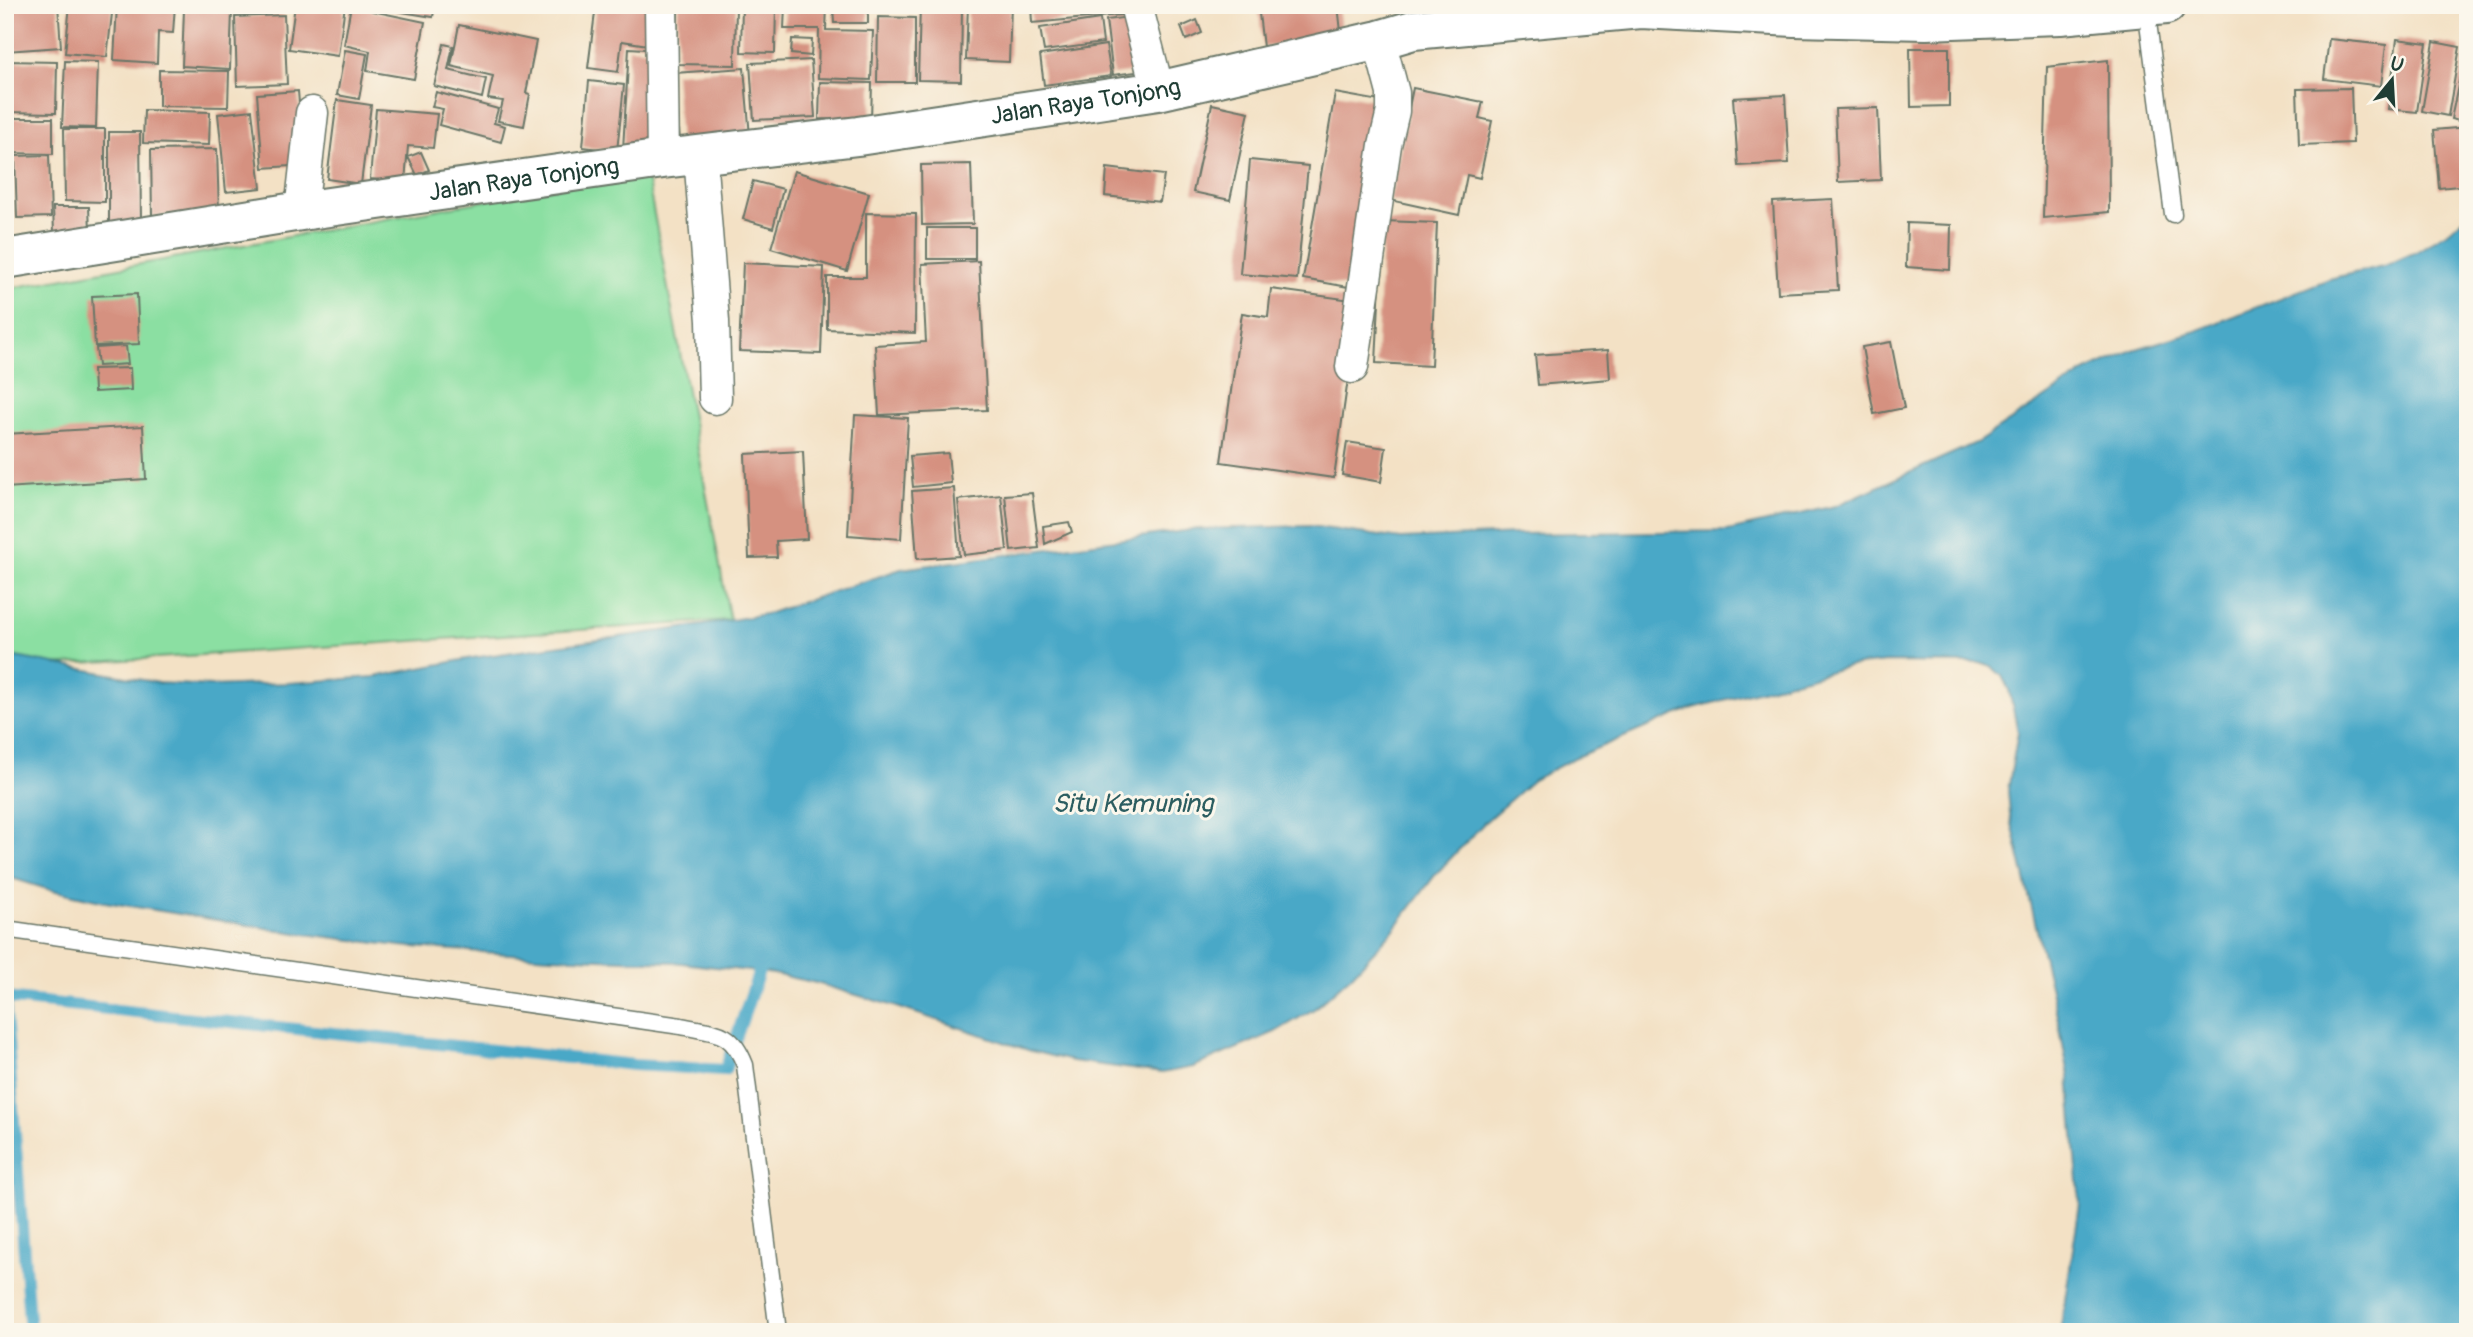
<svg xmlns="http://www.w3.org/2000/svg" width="2473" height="1337" font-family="Pangolin,sans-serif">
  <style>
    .green { fill: #8bdfa2; stroke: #558e6b; stroke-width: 2 }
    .water { fill: #48a8c7; stroke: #34727e; stroke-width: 2 }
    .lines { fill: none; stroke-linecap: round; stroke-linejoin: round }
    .stream { stroke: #48a8c7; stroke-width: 12 }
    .building { fill: #d59180 }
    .lane-casing { stroke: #697667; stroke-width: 19 }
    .street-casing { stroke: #697667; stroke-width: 35 }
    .secondary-casing { stroke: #697667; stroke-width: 42 }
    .lane { stroke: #fff; stroke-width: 16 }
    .street { stroke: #fff; stroke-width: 32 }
    .secondary { stroke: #fff; stroke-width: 38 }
    .labels { text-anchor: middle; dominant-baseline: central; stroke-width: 6; stroke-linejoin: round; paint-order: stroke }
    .street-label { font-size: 24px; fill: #1f3d34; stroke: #fbf7ec }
    .water-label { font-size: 26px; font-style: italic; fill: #2b5d60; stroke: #fbf7ec }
  </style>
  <rect width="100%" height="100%" fill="#fbf7ec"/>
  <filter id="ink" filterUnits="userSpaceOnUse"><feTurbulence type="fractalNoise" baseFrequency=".0143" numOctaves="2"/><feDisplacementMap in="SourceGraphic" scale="14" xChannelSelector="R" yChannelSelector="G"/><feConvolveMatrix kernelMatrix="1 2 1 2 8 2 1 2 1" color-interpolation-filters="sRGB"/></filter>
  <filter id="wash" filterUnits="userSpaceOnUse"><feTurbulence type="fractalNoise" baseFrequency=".00686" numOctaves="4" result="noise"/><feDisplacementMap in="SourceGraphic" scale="28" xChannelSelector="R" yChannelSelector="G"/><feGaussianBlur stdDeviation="1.57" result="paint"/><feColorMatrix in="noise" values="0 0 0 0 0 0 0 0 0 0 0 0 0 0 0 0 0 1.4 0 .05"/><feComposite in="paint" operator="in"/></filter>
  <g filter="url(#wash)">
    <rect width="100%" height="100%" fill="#f3e1c5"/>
    <path class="green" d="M646,171l84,449 -725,48v-379z"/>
    <path class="water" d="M2468,215v1117h-408l20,-128 -11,-128 -10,-52 -49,-209 -2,-25 10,-58 -9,-42 -7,-14 -10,-9 -12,-4 -94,-1 -36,4 -160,43 -116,49 -41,22 -48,42 -49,52 -45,59 -39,42 -38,34 -39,23 -82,35 -31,6 -90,-12 -41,-10 -134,-44 -81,-24 -42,-9 -101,-12 -123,-5 -150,-11 -104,-13 -191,-31 -58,-13 -42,-13v-221l154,28 52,3 77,-3 86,-6 98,-19 238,-34 60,-11 131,-44 298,-40 111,-3 91,13 116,-5 211,-3 107,-25 143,-64 107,-70 48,-22 63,-19 133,-52 58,-14 29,-13 30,-19z"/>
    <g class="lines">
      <path class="stream" d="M5,998l629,67 91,5 39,-113
        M5,1001l25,331"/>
    </g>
    <g id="blocks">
      <path class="building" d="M5,5h53l3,42 -55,4z
        M70,5h43l-6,52 -42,-4z
        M117,5h58l-2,28 -15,-1 -1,31 -43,-3z
        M295,5h50l-7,51 -49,-7z
        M351,5h22l-1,6 53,11 -11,57 -47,-8 3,-20 -26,-6z
        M377,5h58l-2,12 -56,-9z
        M596,5h57l-5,40 -26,-4 -4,31 -30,-4z
        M678,5h58l-1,60 -58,-1z
        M742,5h34l-1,48 -34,-1z
        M785,5h42l-1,25 47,1 -2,49 -53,-2 1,-49h-35z
        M833,5h35v18h-34z
        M920,5l42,1 -1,75 -43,-1z
        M968,5h43l-2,57 -43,-2z
        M1031,5h88l1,10 -88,8z
        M1258,5h80l3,27 -53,12 -25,3z
        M184,9l48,2 -2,58 -48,-3z
        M284,15l3,69 -50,2 -2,-69z
        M878,17l37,1v64h-38z
        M1129,17l7,55 -23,3 -7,-55z
        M1100,19l3,24 -59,8 -4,-23z
        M1197,20l5,13 -16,7 -5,-13z
        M459,25l77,16 -10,52 4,1 -6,32 -26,-5 5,-20 -15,-2 5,-23 -42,-10z
        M792,39l20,1 -1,16 -20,-2z
        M2329,39l57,6 -5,41 -57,-7z
        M2397,39l30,4 -10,69 -29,-3z
        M2434,42l26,5 -12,69 -26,-5z
        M2467,43l1,1v79l-17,-4z
        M444,44l9,2 -5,24 38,9 -4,19 -48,-12z
        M1106,45l5,31 -67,9 -4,-30z
        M629,48l31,2 -5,101 -32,-2z
        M1910,48h39v58l-38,1z
        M345,50l22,4 -8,45 -22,-4z
        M811,60l4,57 -61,3 -4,-57z
        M2108,60l1,152 -66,6 4,-151z
        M5,61l52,1 -1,51 -51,-1z
        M65,61l33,1 -2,66 -34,-1z
        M744,68l6,68 -70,6 -5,-69z
        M159,70l70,1 -1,36 -69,-1z
        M589,81l35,4 -7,66 -34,-4z
        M820,82l52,1 -1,38 -52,-2z
        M1413,88l70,14 -4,16 13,3 -12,57 -13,-3 -8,40 -69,-15z
        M2351,88l2,55 -54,2 -2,-56z
        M298,91l6,74 -41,3 -6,-74z
        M436,92l62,17 -4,14 11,3 -4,16 -62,-17 4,-16 -11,-2z
        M1335,93l56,10 -31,186 -57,-10z
        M1785,95l4,68 -51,3 -5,-68z
        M337,100l34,5 -10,79 -34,-5z
        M1212,104l37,8 -19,88 -37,-8z
        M1878,108l3,72 -43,2 -3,-73z
        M376,109l61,5 -4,34 -25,-2 -3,36 -35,-3z
        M144,110l66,2 -1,33 -66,-2z
        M252,110l9,78 -35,4 -8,-78z
        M6,118h47v36l-47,-1z
        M2468,127v58l-29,3 -5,-58z
        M64,129h41v73l-40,-1z
        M109,132h31l1,91h-32z
        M217,149l2,65 -67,2 -1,-66z
        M421,152l8,18 -12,5 -9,-18z
        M49,155l2,62 -34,1 -2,-62z
        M1250,160l58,6 -11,113 -57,-5z
        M971,164l2,60 -51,1 -1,-60z
        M1107,168l57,7 -4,27 -55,-6z
        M794,171l75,22 -22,78 -76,-23z
        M5,174l7,1 -5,44h-2z
        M753,181l30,8 -10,39 -30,-9z
        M1833,199l5,91 -60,3 -5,-91z
        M53,207h36l1,25h-36z
        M866,213l50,1 -1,119 -88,-4v-52h39z
        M1383,221l54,2 -6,143 -55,-3z
        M1907,223l44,2 -1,45 -44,-3z
        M927,228h48v31h-48z
        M979,261l8,149 -108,5 -4,-70 51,-3 -4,-78z
        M743,263l81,4 -3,87 -82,-3z
        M1271,289l88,12 -25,177 -113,-16 21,-149 26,4z
        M137,294l2,50 -44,2 -3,-50z
        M1891,342l13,66 -30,6 -12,-67z
        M126,346l2,18 -30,2 -2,-18z
        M1608,350l2,29 -72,6 -3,-30z
        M130,368l1,22 -37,2 -1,-23z
        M855,415l53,3 -7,121 -53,-4z
        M143,426l3,53 -141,9v-54z
        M1347,442l39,6 -5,34 -39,-7z
        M803,451l4,88 -31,2 1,16 -28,1 -4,-104z
        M948,453l3,30 -38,4 -3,-31z
        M954,488l5,68 -42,3 -5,-68z
        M1032,493l7,55 -28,3 -6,-56z
        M1001,495l6,55 -43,5 -6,-55z
        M1069,522l3,10 -27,12 -2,-18z"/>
    </g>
  </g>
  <g filter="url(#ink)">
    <use href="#blocks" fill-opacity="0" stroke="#697667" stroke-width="2"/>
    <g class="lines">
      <g class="lane-casing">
        <path id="lane" d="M2146,7l27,207
          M5,929l676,97c34,7 50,3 64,39l33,267"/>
      </g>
      <g class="street-casing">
        <path id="street" d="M661,5l2,154
          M1136,5l22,86
          M700,155l13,166 2,77
          M301,211l11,-98
          M1352,367l33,-222 8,-34v-18l-14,-53"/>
      </g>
      <g class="secondary-casing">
        <g id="secondary">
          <path id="s1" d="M5,259l296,-48 362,-52 195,-23 300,-45 221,-51 34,-10 228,-21 153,8 132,3 134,-5 106,-10"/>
        </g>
      </g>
      <use href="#lane" class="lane"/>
      <use href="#street" class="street"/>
      <use href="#secondary" class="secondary"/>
    </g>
  </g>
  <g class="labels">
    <g class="street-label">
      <text stroke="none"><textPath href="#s1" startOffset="1092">Jalan Raya Tonjong</textPath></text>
      <text stroke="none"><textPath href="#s1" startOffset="525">Jalan Raya Tonjong</textPath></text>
    </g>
    <g class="water-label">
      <text x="1133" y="804">Situ Kemuning</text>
    </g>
  </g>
  <rect width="2473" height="1337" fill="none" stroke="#fbf7ec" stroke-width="28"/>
  <g transform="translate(2392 80) rotate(18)" stroke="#fbf7ec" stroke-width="5" paint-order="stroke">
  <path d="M0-5L12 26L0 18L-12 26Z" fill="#1f3d34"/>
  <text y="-10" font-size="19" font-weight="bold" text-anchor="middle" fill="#1f3d34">U</text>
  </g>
</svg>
